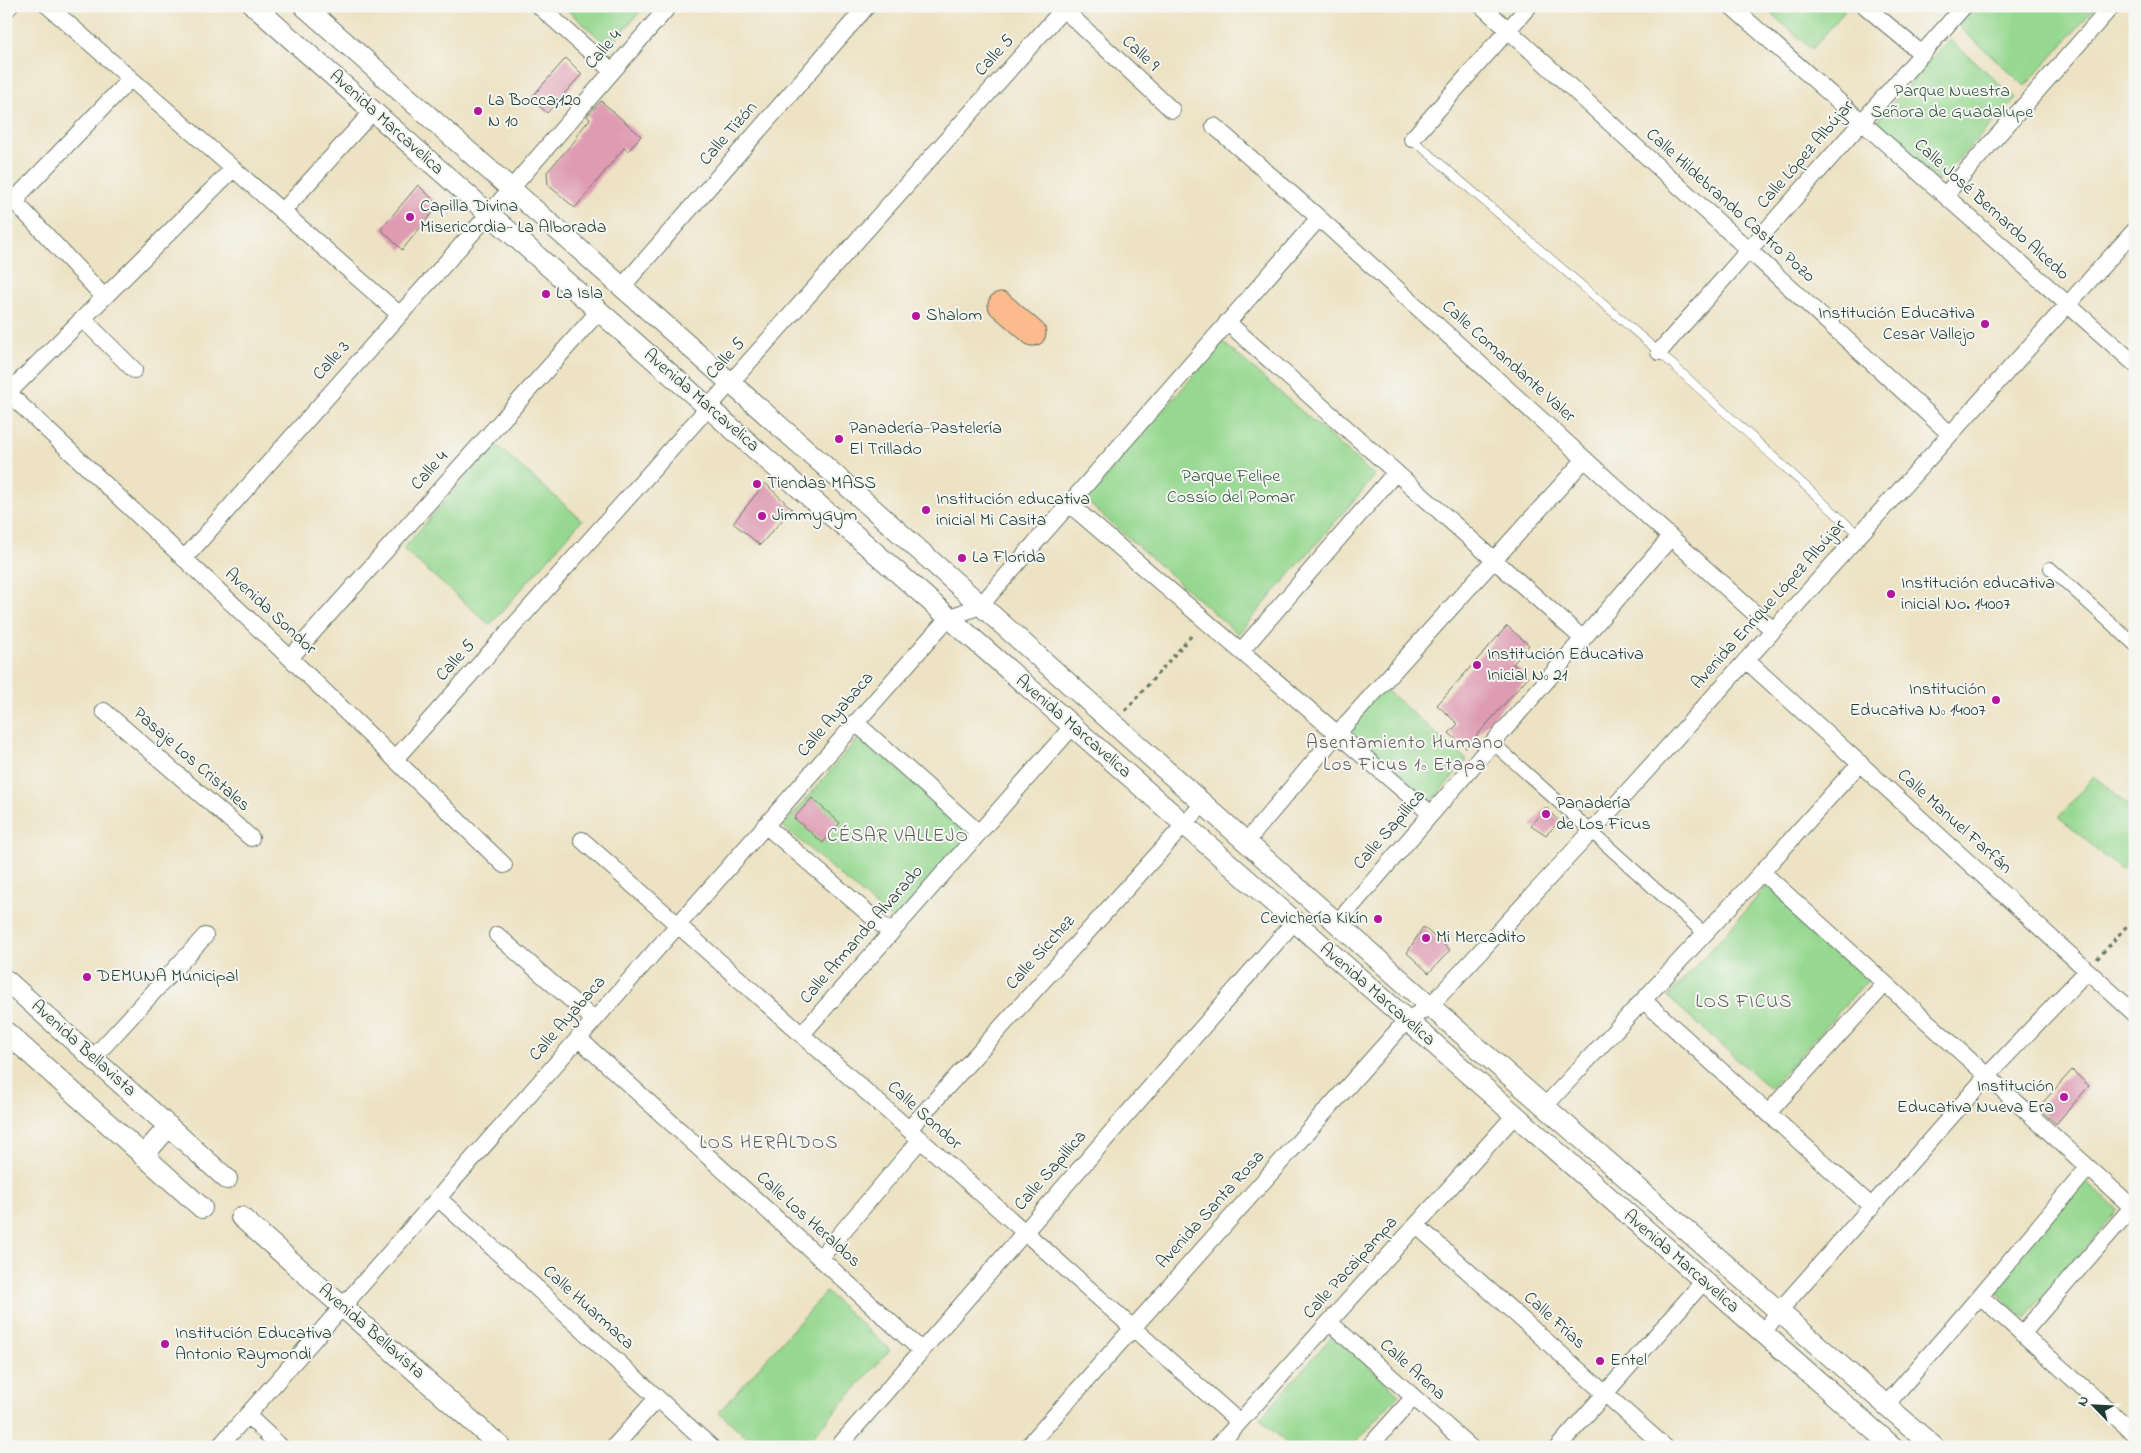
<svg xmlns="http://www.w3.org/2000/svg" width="2141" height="1453" font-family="'Indie Flower',sans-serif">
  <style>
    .green { fill: #96d890; stroke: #5a8a62 }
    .building { fill: #de9bb2 }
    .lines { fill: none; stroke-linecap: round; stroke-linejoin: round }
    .service-casing { stroke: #677766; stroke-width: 9 }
    .pedestrian-casing { stroke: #677766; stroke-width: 14 }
    .minor-casing { stroke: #677766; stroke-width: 18 }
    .tertiary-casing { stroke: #677766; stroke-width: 22 }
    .primary-casing { stroke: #677766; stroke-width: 27 }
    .path { stroke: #677766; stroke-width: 3; stroke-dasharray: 4 4; stroke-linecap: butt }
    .service { stroke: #fff; stroke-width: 8 }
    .pedestrian { stroke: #fff; stroke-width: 12 }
    .minor { stroke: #fff; stroke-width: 16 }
    .tertiary { stroke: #fff; stroke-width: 20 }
    .primary { stroke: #fbbb8d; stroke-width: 25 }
    .poi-dot { fill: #b5179e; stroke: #f6f6f2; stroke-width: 2 }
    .labels { text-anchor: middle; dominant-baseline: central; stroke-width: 4; stroke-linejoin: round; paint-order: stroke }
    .street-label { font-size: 18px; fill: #1f3d34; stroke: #f6f6f2 }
    .park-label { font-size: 18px; fill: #375c46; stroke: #f6f6f2 }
    .poi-label { font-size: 18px; fill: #1f3d34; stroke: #f6f6f2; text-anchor: start }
    .neighbourhood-label { font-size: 19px; letter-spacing: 1px; fill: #625e60; stroke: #f6f6f2 }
  </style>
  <rect width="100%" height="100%" fill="#f6f6f2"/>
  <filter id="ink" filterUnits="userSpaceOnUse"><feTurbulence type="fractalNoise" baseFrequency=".02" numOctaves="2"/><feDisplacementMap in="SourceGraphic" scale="10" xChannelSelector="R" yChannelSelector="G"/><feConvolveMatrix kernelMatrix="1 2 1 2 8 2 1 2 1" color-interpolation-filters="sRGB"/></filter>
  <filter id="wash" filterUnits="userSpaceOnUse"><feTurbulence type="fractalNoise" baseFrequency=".0096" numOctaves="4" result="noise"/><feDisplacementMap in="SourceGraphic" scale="20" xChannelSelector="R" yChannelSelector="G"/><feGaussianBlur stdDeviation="1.12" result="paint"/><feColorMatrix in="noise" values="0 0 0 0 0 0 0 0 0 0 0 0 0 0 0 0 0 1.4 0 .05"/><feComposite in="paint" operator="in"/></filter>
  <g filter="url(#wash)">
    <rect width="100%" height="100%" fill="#ede2c3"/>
    <path class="green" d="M563,6h82l-36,41z
      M1762,6h78l5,5 -33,38z
      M1970,6h127l-72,80 -70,-63z
      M1949,39l67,59 -78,83 -62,-59z
      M1223,342l152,134 -137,158 -153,-134z
      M495,444l87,76 -92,105 -87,-76z
      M1381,686l86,74 -43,50 -83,-77z
      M860,736l111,96 -77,90 -111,-96z
      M2094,776l41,36v41l-14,17 -62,-53z
      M1769,884l102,92 -101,113 -102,-92z
      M2085,1181l33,29 -93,108 -33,-29z
      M826,1292l64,58 -87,97h-46l-38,-35z
      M1333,1335l66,59 -47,53h-61l-31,-28z"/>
    <g id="blocks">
      <path class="building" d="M566,58l16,16 -35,39 -16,-15z
        M601,101l40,35 -13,15 -4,-3 -49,60 -27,-23 -1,-13 31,-35 -2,-1 14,-17 -3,-3z
        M418,185l21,20 -37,45 -21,-21z
        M765,483l27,26 -32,36 -27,-22z
        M1507,626l22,19 -16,19 15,13 -62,71 -17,-15 9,-9 -21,-19z
        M812,798l28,25 -17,20 -29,-25z
        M1546,807l13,15 -13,13 -15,-10z
        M1423,927l27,23 -21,23 -22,-20z
        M2072,1070l17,16 -33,38 -18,-16z"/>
    </g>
  </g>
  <g filter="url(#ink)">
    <use href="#blocks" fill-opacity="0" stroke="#677766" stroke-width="1"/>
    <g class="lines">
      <g class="service-casing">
        <path id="service" d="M1412,139l247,213 200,183"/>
      </g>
      <g class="pedestrian-casing">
        <path id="pedestrian" d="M2050,568l85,77
          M1493,743l212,191"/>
      </g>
      <g class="minor-casing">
        <path id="minor" d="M48,6l352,309
          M539,6l73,65
          M1060,6l112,104
          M1482,6l468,428
          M1731,6l404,358
          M1865,6l57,48
          M6,10l4,-4
          M1214,126l105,92 454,412
          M1412,139l117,-133
          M1945,195l167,-189
          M282,212l91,-101
          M621,288l246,-282
          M104,297l-85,-91 -1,-6 3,-7 109,-114
          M83,319l51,51
          M1227,322l356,317
          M1659,352l305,-346
          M6,391l284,267 214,207
          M8,393l225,-224
          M1068,503l363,311
          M184,559l305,-345 180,-208
          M1241,651l155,-179
          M290,658l309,-347
          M1746,660l389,354
          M104,711l147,127
          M855,722l124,111
          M395,759l671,-753
          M765,825l126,108
          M582,840l657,582
          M1246,842l91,-108 248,-275
          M1762,872l370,335
          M1337,923l334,-386
          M497,935l97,85
          M1643,1000l229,207
          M802,1034l270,-307
          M578,1038l344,313
          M93,1058l112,-122
          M1545,1106l217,-234 98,-109
          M1768,1113l117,-129
          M909,1129l294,-325
          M438,1198l273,249
          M1416,1225l249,222
          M820,1258l101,-119
          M1980,1296l154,137
          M1329,1322l141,125
          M1763,1333l16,-22 207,-234 101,-106
          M2022,1334l113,-130
          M1886,1405l94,-109 108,-128
          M247,1415l34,32
          M219,1447l729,-829 32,-12 339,-388
          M614,1447l43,-49
          M838,1447l456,-525
          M1027,1447l379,-426 24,-15 161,-174 544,-602
          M1217,1447l298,-332
          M1369,1447l44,-49
          M1558,1447l146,-166"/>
      </g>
      <g class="tertiary-casing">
        <path id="tertiary" d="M254,6l568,502 33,27 1038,912
          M304,6l541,478 585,522 504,441
          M6,980l221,199
          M6,1032l196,176
          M143,1156l26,-30
          M241,1217l260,230"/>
      </g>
      <g class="primary-casing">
        <path id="primary" d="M1001,305l32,28"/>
      </g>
      <path class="path" d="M1125,711l69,-78
        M2097,959l38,-42"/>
      <use href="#service" class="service"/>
      <use href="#pedestrian" class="pedestrian"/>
      <use href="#minor" class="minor"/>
      <use href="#tertiary" class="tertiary"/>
      <use href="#primary" class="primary"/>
    </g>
  </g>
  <g class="poi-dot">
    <circle cx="478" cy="111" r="5"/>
    <circle cx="410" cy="217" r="5"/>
    <circle cx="546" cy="294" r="5"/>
    <circle cx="916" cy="316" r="5"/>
    <circle cx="1985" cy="324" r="5"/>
    <circle cx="839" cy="439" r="5"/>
    <circle cx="757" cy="484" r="5"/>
    <circle cx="926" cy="510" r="5"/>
    <circle cx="762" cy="516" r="5"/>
    <circle cx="962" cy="558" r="5"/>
    <circle cx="1891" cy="594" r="5"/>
    <circle cx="1477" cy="665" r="5"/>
    <circle cx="1996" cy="700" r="5"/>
    <circle cx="1546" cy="814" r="5"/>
    <circle cx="1378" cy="919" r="5"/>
    <circle cx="1426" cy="938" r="5"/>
    <circle cx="87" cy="977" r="5"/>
    <circle cx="2064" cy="1097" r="5"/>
    <circle cx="165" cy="1344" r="5"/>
    <circle cx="1600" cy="1361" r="5"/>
  </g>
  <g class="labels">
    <g class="street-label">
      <text transform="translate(604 50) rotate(-49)">Calle 4</text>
      <text transform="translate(1140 54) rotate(43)">Calle 9</text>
      <text transform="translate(995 56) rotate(-48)">Calle 5</text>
      <text transform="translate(386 123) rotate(42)">Avenida Marcavelica</text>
      <text transform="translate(729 134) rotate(-49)">Calle Tizón</text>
      <text transform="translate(1806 155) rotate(-49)">Calle López Albújar</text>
      <text transform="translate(1730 206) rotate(42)">Calle Hildebrando Castro Pozo</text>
      <text transform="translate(1991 210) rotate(42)">Calle José Bernardo Alcedo</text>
      <text transform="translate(726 359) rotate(-48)">Calle 5</text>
      <text transform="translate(332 361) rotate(-48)">Calle 3</text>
      <text transform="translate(1508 362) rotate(42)">Calle Comandante Valer</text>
      <text transform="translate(701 401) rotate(41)">Avenida Marcavelica</text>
      <text transform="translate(430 471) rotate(-48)">Calle 4</text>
      <text transform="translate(1769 605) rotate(-48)">Avenida Enrique López Albújar</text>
      <text transform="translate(270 612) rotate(43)">Avenida Sondor</text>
      <text transform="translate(456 661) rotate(-48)">Calle 5</text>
      <text transform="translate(836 715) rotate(-49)">Calle Ayabaca</text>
      <text transform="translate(1073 727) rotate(41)">Avenida Marcavelica</text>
      <text transform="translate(191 760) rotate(41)">Pasaje Los Cristales</text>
      <text transform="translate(1954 822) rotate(42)">Calle Manuel Farfán</text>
      <text transform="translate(1390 830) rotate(-49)">Calle Sapillica</text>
      <text transform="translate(862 935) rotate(-49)">Calle Armando Alvarado</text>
      <text transform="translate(1041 953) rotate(-48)">Calle Sícchez</text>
      <text transform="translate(1377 995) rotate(41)">Avenida Marcavelica</text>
      <text transform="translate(568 1019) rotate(-49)">Calle Ayabaca</text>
      <text transform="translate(83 1049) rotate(42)">Avenida Bellavista</text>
      <text transform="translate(924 1116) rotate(42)">Calle Sondor</text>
      <text transform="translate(1051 1171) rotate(-49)">Calle Sapillica</text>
      <text transform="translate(1211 1210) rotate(-48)">Avenida Santa Rosa</text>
      <text transform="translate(808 1220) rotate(42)">Calle Los Heraldos</text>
      <text transform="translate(1681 1262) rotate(41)">Avenida Marcavelica</text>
      <text transform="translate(1351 1268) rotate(-48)">Calle Pacaipampa</text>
      <text transform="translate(588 1308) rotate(42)">Calle Huarmaca</text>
      <text transform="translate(1554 1321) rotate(42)">Calle Frías</text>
      <text transform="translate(371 1332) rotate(41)">Avenida Bellavista</text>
      <text transform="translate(1412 1370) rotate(42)">Calle Arena</text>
    </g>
    <g class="park-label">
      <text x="1952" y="92">Parque Nuestra<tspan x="1952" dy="21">Señora de Guadalupe</tspan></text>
      <text x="1231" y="477">Parque Felipe<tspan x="1231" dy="21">Cossío del Pomar</tspan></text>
    </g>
    <g class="poi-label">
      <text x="488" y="101">La Bocca;120<tspan x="488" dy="21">N 10</tspan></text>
      <text x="420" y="207">Capilla Divina<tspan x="420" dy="21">Misericordia- La Alborada</tspan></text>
      <text x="556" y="294">La Isla</text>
      <text x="1975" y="314" text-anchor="end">Institución Educativa<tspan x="1975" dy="21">Cesar Vallejo</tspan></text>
      <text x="926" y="316">Shalom</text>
      <text x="849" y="429">Panadería-Pastelería<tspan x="849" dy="21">El Trillado</tspan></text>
      <text x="767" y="484">Tiendas MASS</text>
      <text x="936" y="500">Institución educativa<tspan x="936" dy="21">inicial Mi Casita</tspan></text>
      <text x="772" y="516">JimmyGym</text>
      <text x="972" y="558">La Florida</text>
      <text x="1901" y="584">Institución educativa<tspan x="1901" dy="21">inicial No. 14007</tspan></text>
      <text x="1487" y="655">Institución Educativa<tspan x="1487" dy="21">Inicial Nº 21</tspan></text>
      <text x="1986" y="690" text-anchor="end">Institución<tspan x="1986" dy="21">Educativa Nº 14007</tspan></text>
      <text x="1556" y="804">Panadería<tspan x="1556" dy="21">de Los Ficus</tspan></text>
      <text x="1368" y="919" text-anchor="end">Cevichería Kikín</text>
      <text x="1436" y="938">Mi Mercadito</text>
      <text x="97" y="977">DEMUNA Municipal</text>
      <text x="2054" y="1087" text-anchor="end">Institución<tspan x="2054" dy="21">Educativa Nueva Era</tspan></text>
      <text x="175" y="1334">Institución Educativa<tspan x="175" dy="21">Antonio Raymondi</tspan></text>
      <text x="1610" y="1361">Entel</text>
    </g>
    <g class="neighbourhood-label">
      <text x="1405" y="743">Asentamiento Humano<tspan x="1405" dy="22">Los Ficus 1ª Etapa</tspan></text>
      <text x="898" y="836">CÉSAR VALLEJO</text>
      <text x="1744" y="1002">LOS FICUS</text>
      <text x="769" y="1143">LOS HERALDOS</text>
    </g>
  </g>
  <rect width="2141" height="1453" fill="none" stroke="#f6f6f2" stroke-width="25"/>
  <g transform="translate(2094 1406) rotate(294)" stroke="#f6f6f2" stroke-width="4" paint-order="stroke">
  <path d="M0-4L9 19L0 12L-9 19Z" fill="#1f3d34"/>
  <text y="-8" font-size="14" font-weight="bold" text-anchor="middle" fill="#1f3d34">N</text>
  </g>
</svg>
